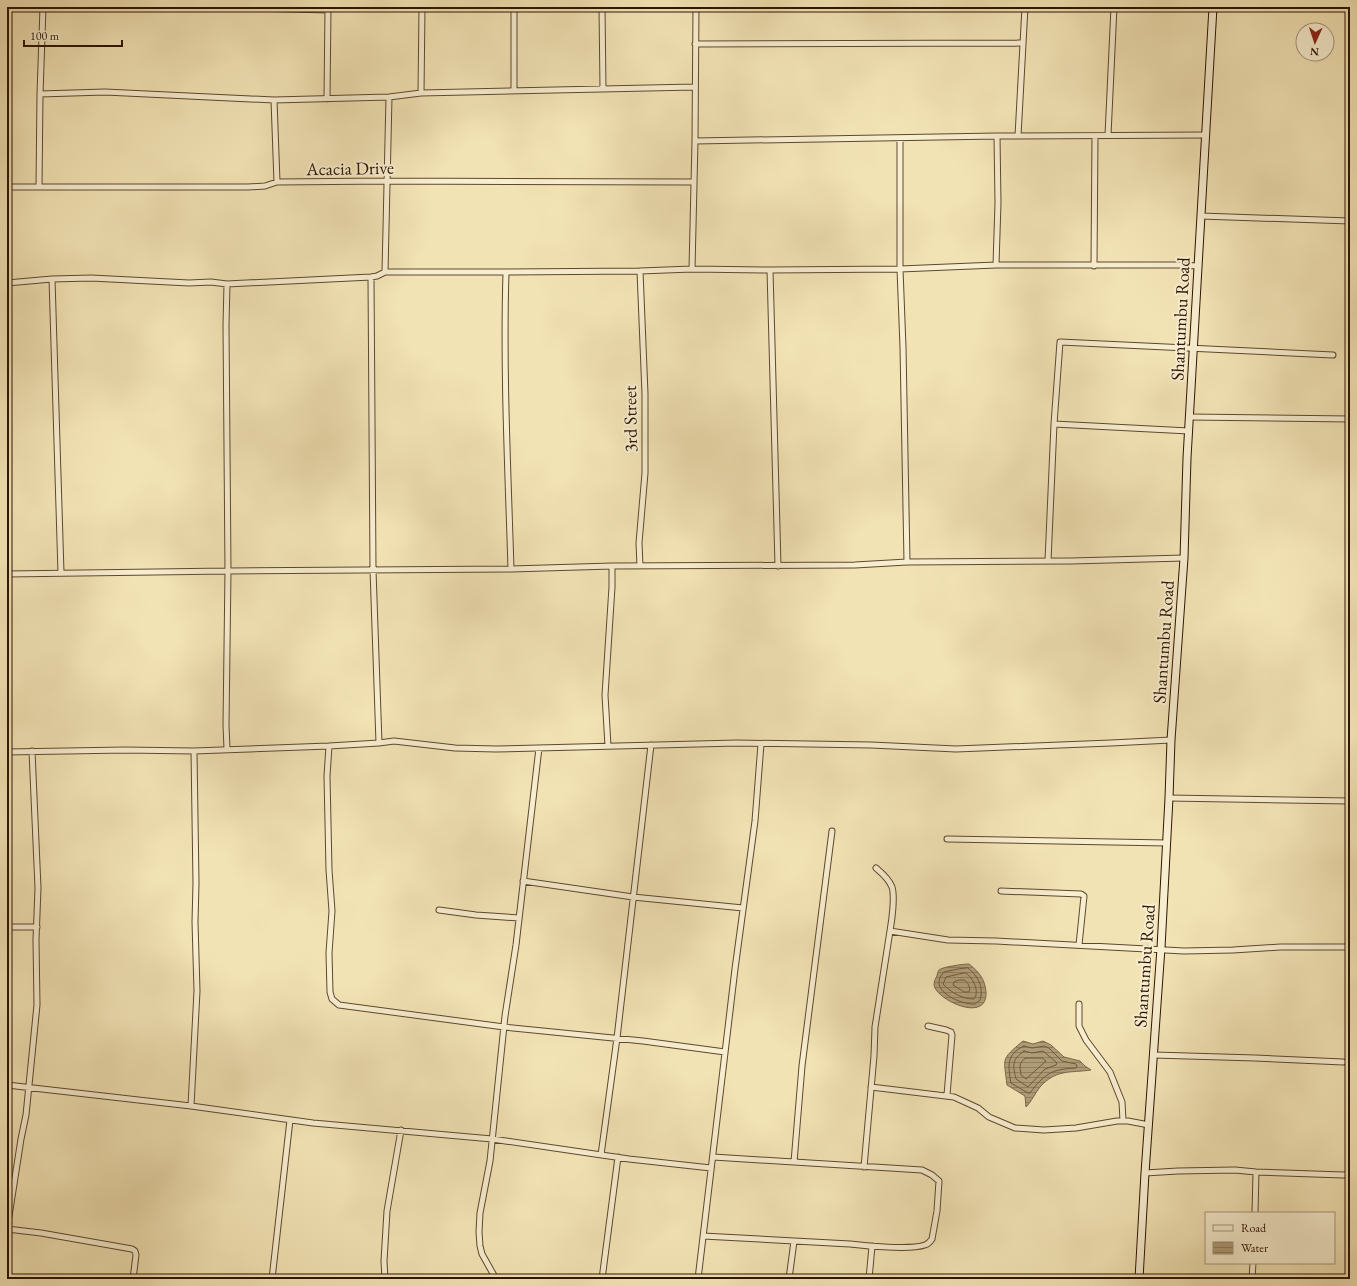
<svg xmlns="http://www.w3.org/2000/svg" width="1357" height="1286" font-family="'EB Garamond',serif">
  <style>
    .water { fill: url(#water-rules); stroke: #7b6648 }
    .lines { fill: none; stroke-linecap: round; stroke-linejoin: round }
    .shore { stroke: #6e583c; stroke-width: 1 }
    .street-casing { stroke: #5e482e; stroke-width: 7 }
    .secondary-casing { stroke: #2d1401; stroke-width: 9 }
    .street { stroke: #f7edcf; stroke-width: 5 }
    .secondary { stroke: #f7edcf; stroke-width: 7 }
    .labels { text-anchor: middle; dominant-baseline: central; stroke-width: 4; stroke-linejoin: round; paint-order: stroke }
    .street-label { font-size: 18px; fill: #2d1401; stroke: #f7edcf }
  </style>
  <defs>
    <pattern id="water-rules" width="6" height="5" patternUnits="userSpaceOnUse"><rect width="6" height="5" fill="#af9d78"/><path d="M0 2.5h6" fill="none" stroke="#8f7f60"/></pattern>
  </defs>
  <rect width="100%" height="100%" fill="#f2e3b5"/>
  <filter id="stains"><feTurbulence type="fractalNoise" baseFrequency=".005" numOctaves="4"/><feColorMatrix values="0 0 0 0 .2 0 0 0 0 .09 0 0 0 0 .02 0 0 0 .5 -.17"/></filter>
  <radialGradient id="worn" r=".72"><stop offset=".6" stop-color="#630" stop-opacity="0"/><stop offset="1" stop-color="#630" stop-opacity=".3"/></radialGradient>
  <path class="water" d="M969,964c10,8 16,15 17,28 2,32 -50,8 -52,-7 0,-3 1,-6 3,-9 0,-2 1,-4 2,-6 3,-3 24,-6 30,-6z
    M1023,1041l10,3 10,-3 8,4 13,12 16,4 5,5 6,4c-21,3 -35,-1 -51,17 -5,6 -8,14 -14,20l-1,-11 -18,-11c-3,-27 -7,-25 16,-44z"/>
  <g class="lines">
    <path class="shore" d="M968,968c10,8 16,19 12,32l-5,4c-14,1 -49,-14 -31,-32l14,-3z
      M966,973c7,5 14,18 8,26 -12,0 -22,-6 -31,-15l3,-7 13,-3z
      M960,980h4c4,2 7,8 5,12h-5l-11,-7 1,-3z
      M1024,1046l8,2 12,-2 5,2 13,13 14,3 1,2 -1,2c-24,1 -32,6 -46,25h-2l-17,-10c-3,-17 -5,-29 13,-37z
      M1024,1051l8,2 11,-2 14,12 -1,2 -11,4 -17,18 -12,-8c-3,-13 -5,-19 8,-28z
      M1026,1058h16l4,3 -20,18 -5,-4c-1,-7 -3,-13 5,-17z"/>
    <g class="street-casing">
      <path id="street" d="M218,7l110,3
        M602,7l1,82
        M695,44l328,-1
        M514,91v-84
        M421,93l1,-86
        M40,94l65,-2 169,8 115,-3 32,-4 274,-6
        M327,99l1,-91
        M274,100l3,82
        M1108,135l6,-128
        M1018,136l7,-129
        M900,138v131l3,78 4,215
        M695,141l302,-5 209,-1
        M7,187h241l17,-1 12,-4 110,-1 307,1
        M39,187l1,-93 3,-87
        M1201,216l149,5
        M996,265l2,-62 -1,-67
        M1094,266l1,-130
        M692,269l3,-128 1,-134
        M770,270l8,296
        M640,271l5,123v79l-6,70 1,23
        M385,272l4,-175
        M506,272c-3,99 2,198 5,297
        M371,277l2,293 6,173
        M52,279l9,294
        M7,283l45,-4 39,-1 98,5 22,-1 16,2
        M1190,417l160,2
        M1054,424l135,7
        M1048,561l6,-137 6,-82 273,13
        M7,574l221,-3 283,-2 101,-3 243,-1 52,-3 164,-1 113,-3
        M329,746l-2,30 2,94 3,41 -3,42 1,39 2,7 7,6 165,22 139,14 82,11
        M608,746l-3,-51 7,-108v-21
        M227,749l-1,-24 2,-154 -2,-246 1,-41 144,-7 6,-1 8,-4h121l134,-1 52,-2 78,1 130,-1 96,-4h182l20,1
        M194,751l2,132 -1,39 2,69 -6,115 122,17 179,16 137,20 82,9
        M7,752l118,-2 69,1 135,-5 50,-3 15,-2 61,7 41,1 241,-6 134,2 85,4 155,-6 60,-3
        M1169,798l181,3
        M947,839l220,4
        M876,868c6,5 13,11 16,19 3,9 0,33 -2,44l58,9 48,1 188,10 49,-1 47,-3h68
        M523,881l110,16 110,11
        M1001,891l80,3 3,2 -5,49
        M439,910l37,5 43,3
        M7,927h30
        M1079,1004v22l7,14 24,32 12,30 1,19
        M928,1026l18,4 5,2 1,3 -5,60
        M1154,1055l101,3 88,4
        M7,1085l184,21
        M871,1087l83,10 24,11 11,9 26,11 29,2 32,-2 41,-7h11l21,4
        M601,1155l16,-117 34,-293
        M794,1162l8,-96 30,-235
        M864,1167l10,-111 1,-29 15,-96
        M1145,1173l33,-2 57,-1 21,2 87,3 7,-1
        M1255,1213l1,-41
        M7,1229l14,-90 5,-24 11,-110 -1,-65 2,-52 -6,-137
        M7,1229l34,4 91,16 3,2 1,4 -3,24
        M703,1236l147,8c17,2 60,6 75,1 3,-1 5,-3 7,-6l5,-28 2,-30 -7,-6 -10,-5 -209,-13
        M272,1279l18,-159
        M385,1279l-1,-18 3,-50 14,-81
        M496,1279l-14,-25 -2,-8 -1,-14 1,-19 10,-52 15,-145 11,-71 23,-197
        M602,1279l16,-122
        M698,1279l37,-310 20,-148 6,-77
        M789,1279l5,-38
        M869,1279l3,-33
        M1252,1279l1,-16"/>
    </g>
    <g class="secondary-casing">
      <path id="secondary" d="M1139,1279l6,-106 16,-225 8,-150 2,-58 13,-182 3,-100 26,-451"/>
    </g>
    <use href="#street" class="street"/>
    <use href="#secondary" class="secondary"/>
  </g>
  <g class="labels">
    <g class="street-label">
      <text transform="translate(350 168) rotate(-1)">Acacia Drive</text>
      <text transform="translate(1180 319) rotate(-87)">Shantumbu Road</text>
      <text transform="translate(630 419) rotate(-91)">3rd Street</text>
      <text transform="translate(1163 642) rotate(-86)">Shantumbu Road</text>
      <text transform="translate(1144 966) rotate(-86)">Shantumbu Road</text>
    </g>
  </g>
  <rect width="1357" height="1286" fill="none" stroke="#f2e3b5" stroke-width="24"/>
  <rect x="8" y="8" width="1341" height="1270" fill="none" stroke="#2d1401" stroke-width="2"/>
  <rect x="12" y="12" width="1333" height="1262" fill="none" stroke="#2d1401"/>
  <rect x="1205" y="1212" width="130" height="52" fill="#f7edcf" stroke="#a6967d"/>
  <rect x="1213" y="1225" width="20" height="6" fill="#f7edcf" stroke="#a6967d"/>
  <text x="1241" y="1232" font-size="12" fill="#2d1401">Road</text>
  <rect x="1213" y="1242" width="20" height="12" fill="url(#water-rules)" stroke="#a6967d"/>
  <text x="1241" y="1252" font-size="12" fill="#2d1401">Water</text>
  <g transform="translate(1315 42) rotate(183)"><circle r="19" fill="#f7edcf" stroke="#a6967d"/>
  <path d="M0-3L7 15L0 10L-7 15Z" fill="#8f2418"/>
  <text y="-6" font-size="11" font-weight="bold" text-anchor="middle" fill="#2d1401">N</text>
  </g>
  <path d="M24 40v6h98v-6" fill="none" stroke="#2d1401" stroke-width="2"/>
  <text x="30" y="40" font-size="12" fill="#2d1401" stroke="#f7edcf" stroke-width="3" paint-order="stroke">100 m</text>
  <rect width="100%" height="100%" filter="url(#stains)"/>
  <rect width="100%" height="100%" fill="url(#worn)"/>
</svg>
